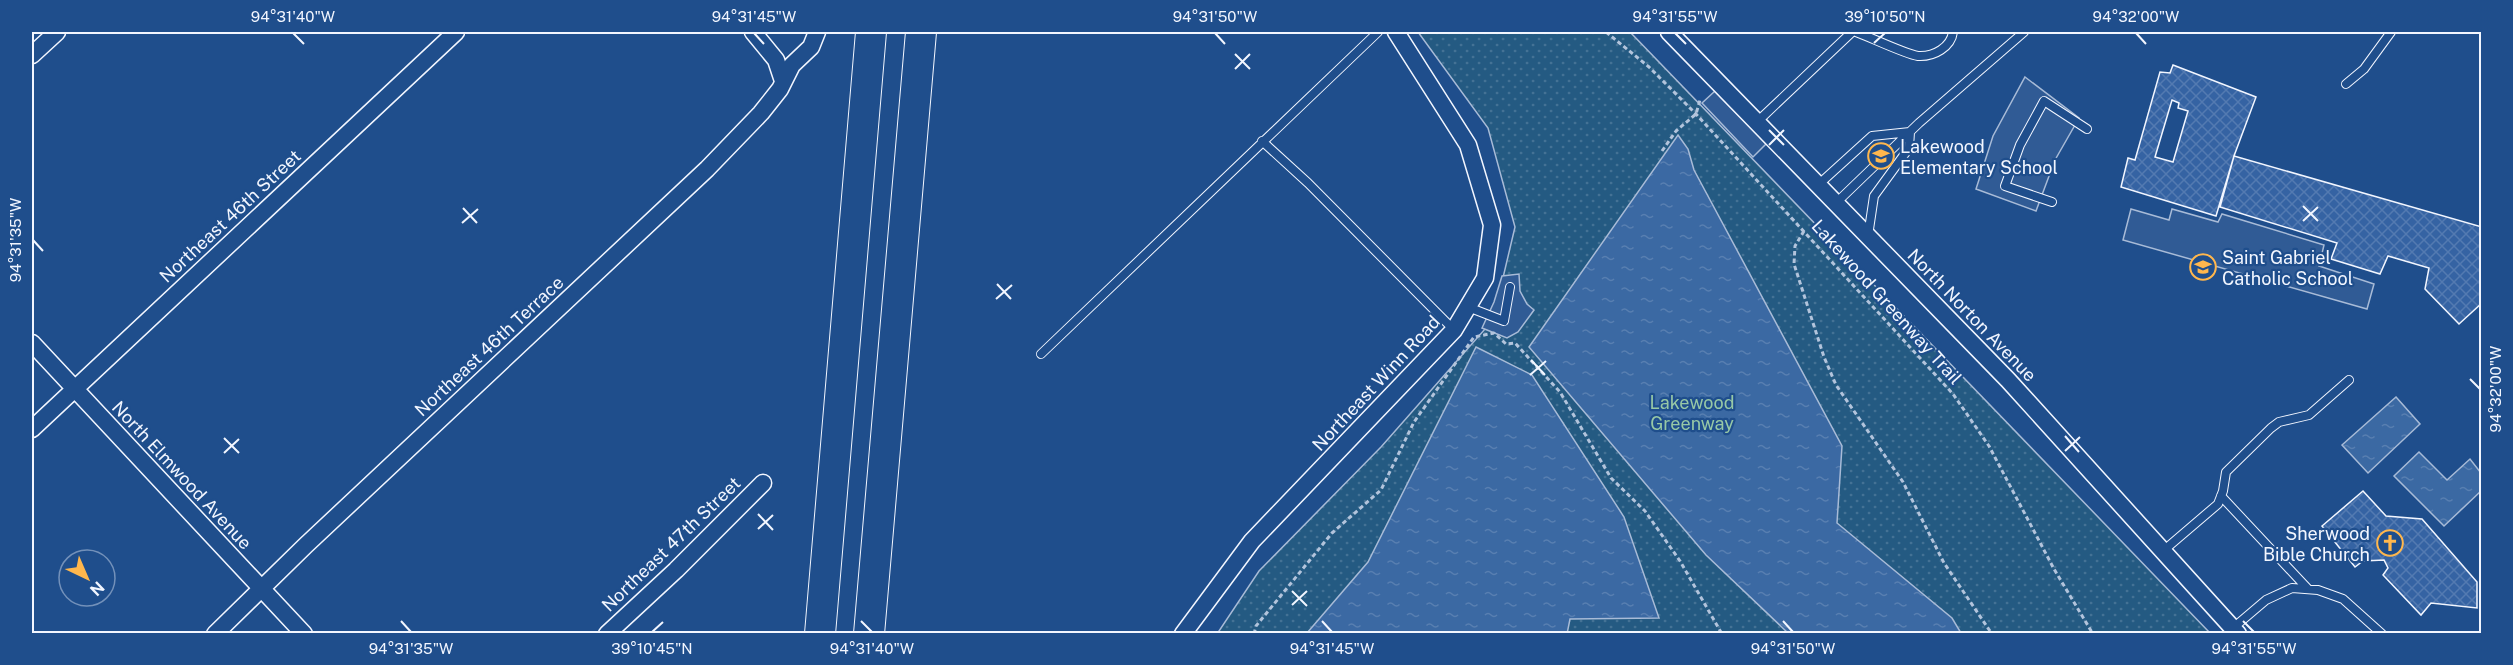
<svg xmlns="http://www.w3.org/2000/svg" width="2513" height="665" font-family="'Public Sans',sans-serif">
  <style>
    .green { fill: url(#green-dots); stroke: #a8bbd7; stroke-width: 1.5 }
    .parking { fill: #305b95; stroke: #a8bbd7; stroke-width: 1.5 }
    .water { fill: url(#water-ripples); stroke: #a8bbd7; stroke-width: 1.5 }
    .building { fill: url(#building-cross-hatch); stroke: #f2f6ff; stroke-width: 1.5; fill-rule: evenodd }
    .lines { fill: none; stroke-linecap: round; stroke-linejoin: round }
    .lane-casing { stroke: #f2f6ff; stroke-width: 10 }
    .street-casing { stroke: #f2f6ff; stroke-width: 19 }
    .highway-casing { stroke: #f2f6ff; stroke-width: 32 }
    .path { stroke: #b3c4dc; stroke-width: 3; stroke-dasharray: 4.5 3; stroke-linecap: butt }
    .lane { stroke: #1f4e8c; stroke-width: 8 }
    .street { stroke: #1f4e8c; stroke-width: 16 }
    .highway { stroke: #1f4e8c; stroke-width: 30 }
    .ticks { fill: none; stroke: #f2f6ff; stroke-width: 2 }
    .labels { text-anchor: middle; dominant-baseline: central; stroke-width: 4.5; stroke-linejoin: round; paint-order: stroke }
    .poi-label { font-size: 18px; fill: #f2f6ff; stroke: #1f4e8c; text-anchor: start }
    .street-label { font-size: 18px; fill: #f2f6ff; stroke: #1f4e8c }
    .park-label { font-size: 18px; fill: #97c8a6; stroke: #1f4e8c }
    .neatline { fill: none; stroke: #f2f6ff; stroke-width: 2 }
    .ticks-label { font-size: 15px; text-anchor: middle; fill: #f2f6ff }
  </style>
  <defs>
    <pattern id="green-dots" width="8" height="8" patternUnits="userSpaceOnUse" patternTransform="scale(1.5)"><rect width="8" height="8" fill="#245a82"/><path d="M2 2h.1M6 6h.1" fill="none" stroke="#447295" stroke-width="1.8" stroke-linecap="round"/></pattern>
    <pattern id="water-ripples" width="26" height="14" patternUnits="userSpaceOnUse" patternTransform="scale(1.5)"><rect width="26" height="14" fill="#3b69a3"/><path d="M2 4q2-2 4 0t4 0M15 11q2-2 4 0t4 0" fill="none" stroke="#587fb1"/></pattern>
    <pattern id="building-cross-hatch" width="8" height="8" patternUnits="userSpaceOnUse" patternTransform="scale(1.5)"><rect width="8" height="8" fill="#3563a3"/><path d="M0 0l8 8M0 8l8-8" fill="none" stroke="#537ab1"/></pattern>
  </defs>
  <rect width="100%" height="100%" fill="#1f4e8c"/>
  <path class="green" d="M1418,32h212l580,601 -993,1 42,-63 122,-124 112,-127 22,-93 -27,-99z"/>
  <path class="parking" d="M2025,77l54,41 -24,42 -19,51 -60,-22 17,-53z
    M1715,91l51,53 -13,13 -51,-54z
    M2131,209l38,11 3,-11 46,13 4,-8 102,31 -5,21 55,18 -7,25 -244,-69z
    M1519,274l1,17 7,13 7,6 -16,22 -11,6 -25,-10 12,-26 8,-26z"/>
  <path class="water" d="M1678,135l10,14 6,21 148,276 -5,77 115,95 9,15h-173l-82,-78 -177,-208z
    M1476,347l56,28 92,142 35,101 -89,1 -3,15 -260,-1 61,-71z
    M2396,397l24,27 -52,49 -26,-28z
    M2419,452l28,28 23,-21 11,14v18l-37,35 -50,-50z"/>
  <path class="building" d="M2173,65l83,32 -22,59 -18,60 -95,-29 7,-29 7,2 25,-88 10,1zM2172,100l7,3 -1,5 10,3 -15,51 -18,-5z
    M2234,156l248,71v76l-23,21 -34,-35 4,-21 -41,-12 -8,18 -49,-15 6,-16 -117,-36z
    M2363,491l23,25 36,3 55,63v26l-46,-5 -10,12 -38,-40 5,-7 -4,-8 -21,1 -8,6 -33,-41z"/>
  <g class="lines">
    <g class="lane-casing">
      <path id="lane" d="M1856,32c14,5 49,22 62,24 16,1 33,-9 35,-24
        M2346,84l18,-15 27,-37
        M1757,122l95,-90
        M1262,141l46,42 146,147
        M1818,185l54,-49 38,-4
        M2052,202l-47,-16 15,-41 24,-44 43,28
        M1836,203l83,-80 105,-91
        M1868,236l6,-40 35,-48 1,-16
        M1468,307l36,14 6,-34
        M1041,354l337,-322
        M2221,496l87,93
        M2163,551l55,-47 5,-13 3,-19 45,-44 8,-6 30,-7 40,-35
        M2233,628l33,-28 26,-12 26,2 25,9 39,35"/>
    </g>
    <g class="street-casing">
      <path id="street" d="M753,32l23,28 7,21
        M1669,32l339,348 230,254
        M32,55l25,-23
        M32,343l272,291
        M32,429l424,-397
        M215,634l91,-89 401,-376 54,-56 19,-24 12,-24 19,-18 6,-15
        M607,634l69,-64 87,-87
        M1183,634l69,-93 202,-211 31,-52 7,-53 -24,-80 -72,-113"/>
    </g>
    <g class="highway-casing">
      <path id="highway" d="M820,634l51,-602
        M869,634l52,-602"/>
    </g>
    <path class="path" d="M1606,32l43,35 47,47 257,280 36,52 65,123 39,65
      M1662,151l14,-20 20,-17 4,-14
      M1804,231l-9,15 -1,18 30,93 12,28 67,97 41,81 48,71
      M1254,634l2,-8 76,-93 49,-43 33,-68 60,-85 20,-4 12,11 9,-1 45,49 51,86 34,33 35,50 42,73"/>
    <use href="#lane" class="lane"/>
    <use href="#street" class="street"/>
    <use href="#highway" class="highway"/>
  </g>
  <path class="ticks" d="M293,33l11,11M754,33l10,11M1215,33l10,11M1675,33l11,11M2136,33l10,11M1874,43l11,-10M1235,54l15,15M1235,69l15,-15M1769,130l15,15M1769,145l15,-15M2303,206l15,15M463,208l14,15M2303,221l15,-14M462,223l16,-14M33,240l10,11M997,284l14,15M996,299l16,-14M1531,360l14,15M1530,375l16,-14M2470,379l10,10M2065,436l14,16M224,438l15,15M2065,451l15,-14M224,453l15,-14M758,514l15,16M758,529l15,-14M1292,591l15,15M1292,605l15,-14M401,621l10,11M861,621l11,11M1322,621l10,11M1783,621l10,11M2243,621l11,11M652,632l11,-10"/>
  <defs>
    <g id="school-ring" transform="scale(1.35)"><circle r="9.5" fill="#1f4e8c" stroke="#ffb74d" stroke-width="1.5"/><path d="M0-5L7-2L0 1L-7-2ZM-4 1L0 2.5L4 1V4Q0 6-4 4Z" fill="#ffb74d"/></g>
    <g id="church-ring" transform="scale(1.35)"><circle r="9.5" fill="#1f4e8c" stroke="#ffb74d" stroke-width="1.5"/><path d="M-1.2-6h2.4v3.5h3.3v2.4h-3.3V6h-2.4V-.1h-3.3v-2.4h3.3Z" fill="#ffb74d"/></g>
  </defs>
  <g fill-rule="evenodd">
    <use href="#school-ring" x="1881" y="156"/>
    <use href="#school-ring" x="2203" y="267"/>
    <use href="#church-ring" x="2390" y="543"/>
  </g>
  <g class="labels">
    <g class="poi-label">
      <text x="1900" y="146">Lakewood<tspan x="1900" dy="21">Elementary School</tspan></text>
      <text x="2222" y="257">Saint Gabriel<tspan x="2222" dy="21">Catholic School</tspan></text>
      <text x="2370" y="533" text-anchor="end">Sherwood<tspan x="2370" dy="21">Bible Church</tspan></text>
    </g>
    <g class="street-label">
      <text transform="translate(230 216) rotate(-43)">Northeast 46th Street</text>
      <text transform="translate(1887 302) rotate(48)">Lakewood Greenway Trail</text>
      <text transform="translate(1972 315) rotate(46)">North Norton Avenue</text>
      <text transform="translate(489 346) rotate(-43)">Northeast 46th Terrace</text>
      <text transform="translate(1376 383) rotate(-47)">Northeast Winn Road</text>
      <text transform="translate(182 475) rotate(47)">North Elmwood Avenue</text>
      <text transform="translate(671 544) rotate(-44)">Northeast 47th Street</text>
    </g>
    <g class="park-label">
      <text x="1692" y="402">Lakewood<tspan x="1692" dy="21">Greenway</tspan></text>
    </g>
  </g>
  <rect width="2513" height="665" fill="none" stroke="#1f4e8c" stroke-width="66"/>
  <g transform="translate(87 578) rotate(136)"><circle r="28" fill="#1f4e8c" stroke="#7391ba" stroke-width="1.5"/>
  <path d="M0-4.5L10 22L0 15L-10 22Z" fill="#ffb74d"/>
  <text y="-9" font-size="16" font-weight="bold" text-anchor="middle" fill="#f2f6ff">N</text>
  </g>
  <rect x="33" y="33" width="2447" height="599" class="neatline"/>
  <g class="ticks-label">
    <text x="293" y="22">94°31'40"W</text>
    <text x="754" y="22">94°31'45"W</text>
    <text x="1215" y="22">94°31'50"W</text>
    <text x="1675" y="22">94°31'55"W</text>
    <text x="1885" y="22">39°10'50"N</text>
    <text x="2136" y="22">94°32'00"W</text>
    <text transform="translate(16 240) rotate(-90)" y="5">94°31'35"W</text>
    <text transform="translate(2496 389) rotate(-90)" y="5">94°32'00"W</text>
    <text x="411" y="654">94°31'35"W</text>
    <text x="652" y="654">39°10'45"N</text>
    <text x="872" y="654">94°31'40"W</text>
    <text x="1332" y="654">94°31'45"W</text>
    <text x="1793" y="654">94°31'50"W</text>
    <text x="2254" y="654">94°31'55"W</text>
  </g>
</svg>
